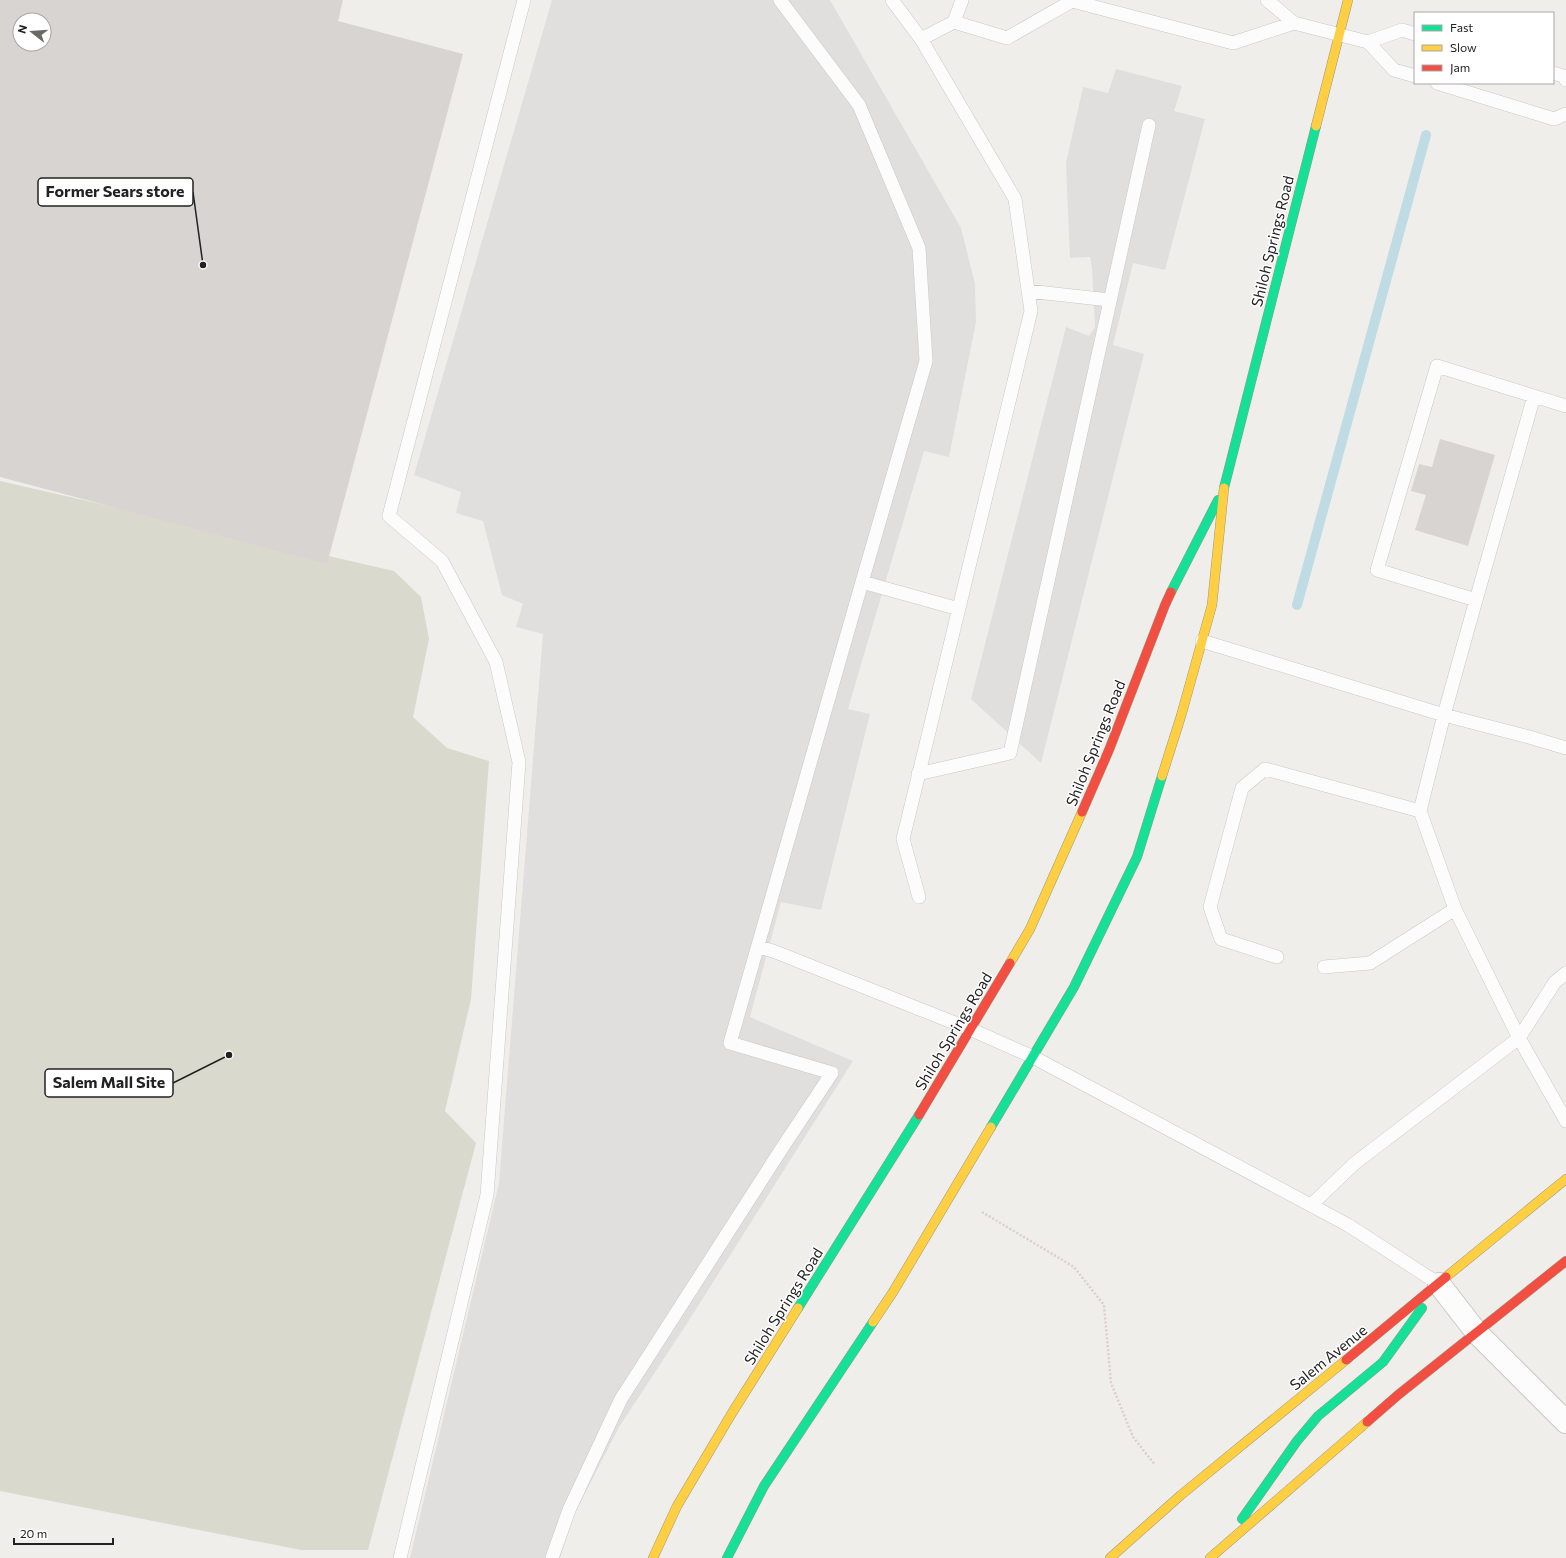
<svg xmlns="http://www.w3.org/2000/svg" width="1566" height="1558" font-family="Commissioner,sans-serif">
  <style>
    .construction { fill: #d9d9cd }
    .parking { fill: #e0dfde }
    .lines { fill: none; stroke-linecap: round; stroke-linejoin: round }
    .stream { stroke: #bfdbe3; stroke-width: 10 }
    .building { fill: #d7d4d2; fill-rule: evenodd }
    .lane-casing { stroke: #c9c8c7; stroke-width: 14 }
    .street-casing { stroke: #c9c8c7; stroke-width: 24 }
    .fast-casing { stroke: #999a82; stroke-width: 10 }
    .slow-casing { stroke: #999a82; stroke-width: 10 }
    .jam-casing { stroke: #999a82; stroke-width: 10 }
    .path { stroke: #dccecd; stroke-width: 2.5; stroke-dasharray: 2 2; stroke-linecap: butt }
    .lane { stroke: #fdfcfc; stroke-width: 13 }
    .street { stroke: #fdfcfc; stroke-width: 22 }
    .fast { stroke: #16e098; stroke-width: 9 }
    .slow { stroke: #ffcf43; stroke-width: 9 }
    .jam { stroke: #f24e42; stroke-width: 9 }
    .labels { text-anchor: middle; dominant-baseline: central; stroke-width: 3; stroke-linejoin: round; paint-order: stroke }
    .street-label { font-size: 15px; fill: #222; stroke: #fff }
    .leader { fill: none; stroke: #222; stroke-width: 1.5 }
    .callout-dot { fill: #222; stroke: #fff; stroke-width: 1.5 }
    .callout { fill: #fff; stroke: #222; stroke-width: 1.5 }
    .callout-label { font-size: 16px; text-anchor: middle; font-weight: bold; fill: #222 }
  </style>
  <rect width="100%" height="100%" fill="#f0eeeb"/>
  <path class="construction" d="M0,481l394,90 27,26 8,42 -16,78 34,31 42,13 -18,238 -26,112 31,32 -108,407h-67l-301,-59z"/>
  <path class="parking" d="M552,0h278l131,228 14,56 1,38 -27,135 -25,-6 -76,258 22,5 -49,196 -40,-8 -31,115 103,44 -167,264 -67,102 -45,88 -14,43h-150l89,-375 44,-549 -27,-7 7,-23 -21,-9 -19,-74 -27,-8 5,-21 -47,-17z
    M1116,69l66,17 -8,25 31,8 -40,151 -32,-7 -20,82 31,9 -103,409 -70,-64 95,-372 23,9 6,-9 -3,-58 -2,-12 -20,1 -4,-95 17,-76 25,6z"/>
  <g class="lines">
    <path class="stream" d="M1297,605l129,-470"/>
  </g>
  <path class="building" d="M0,0h343l-5,21 125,33 -136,510 -327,-87zM20,20h24v24h-24z
    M1440,439l55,16 -27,91 -53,-16 11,-35 -15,-4 8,-27 13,3z"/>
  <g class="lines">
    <g class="lane-casing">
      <path id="lane" d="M780,0l79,105 60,143 7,113 -64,221
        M892,0l29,39 94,160 16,112 -128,528 16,58
        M1267,0l27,23 74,19 26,28 21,6
        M954,22l53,16 65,-37 161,42 61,-20
        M921,39l33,-17 8,-22
        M1368,42l34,-12 13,4
        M1553,73l10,3 3,4
        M1437,83l117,36 12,-5
        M1028,291l81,9
        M1476,600l58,-204
        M1202,641l242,74 32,-115 -99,-30 60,-204 129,40
        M918,774l92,-21 139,-628
        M1420,811l35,98
        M758,947l15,4 197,78 63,28 315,168 91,59
        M1277,957l-56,-18 -11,-32 32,-119 23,-19 155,42 24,-96 85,22 37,11
        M1566,973l-11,9 -36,56 47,83
        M1311,1205l44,-42 164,-125 -64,-129 -85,54 -46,4
        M400,1558l87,-363 32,-433 -23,-100 -54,-101 -53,-45 135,-516
        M552,1558l17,-48 52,-111 163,-254 48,-72 -102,-30 132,-461 97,27"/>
    </g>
    <g class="street-casing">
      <path id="street" d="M1439,1284l38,49 89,89"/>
    </g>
    <g class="fast-casing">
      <path id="fast" d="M1224,488l92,-362
        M1171,592l47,-92
        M991,1127l83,-140 63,-130 25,-81
        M798,1308l121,-193
        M1242,1519l55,-78 21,-25 65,-54 39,-54
        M727,1558l37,-72 109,-164"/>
    </g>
    <g class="slow-casing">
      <path id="slow" d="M1316,126l32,-126
        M1162,776l19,-60 31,-111 12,-117
        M1010,963l20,-34 52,-117
        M1446,1277l120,-98
        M873,1322l20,-30 98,-165
        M653,1558l24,-52 55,-93 66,-105
        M1110,1558l71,-63 165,-135
        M1210,1558l157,-136"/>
    </g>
    <g class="jam-casing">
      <path id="jam" d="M1082,812l27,-62 56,-145 6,-13
        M919,1115l91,-152
        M1346,1360l100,-83
        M1367,1422l31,-27 168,-134"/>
    </g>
    <path class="path" d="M982,1212l92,55 30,38 7,78 22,54 22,28"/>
    <use href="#lane" class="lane"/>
    <use href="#street" class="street"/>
    <use href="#fast" class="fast"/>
    <use href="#slow" class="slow"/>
    <use href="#jam" class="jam"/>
  </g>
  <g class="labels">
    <g class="street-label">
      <text transform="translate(1272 241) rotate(-76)">Shiloh Springs Road</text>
      <text transform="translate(1095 743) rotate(-68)">Shiloh Springs Road</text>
      <text transform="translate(953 1031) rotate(-59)">Shiloh Springs Road</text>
      <text transform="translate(783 1306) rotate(-58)">Shiloh Springs Road</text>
      <text transform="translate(1328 1357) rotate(-39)">Salem Avenue</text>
    </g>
  </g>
  <path class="leader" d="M203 265L193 192M229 1055L173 1083"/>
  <g class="callout-dot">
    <circle cx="203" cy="265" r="4"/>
    <circle cx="229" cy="1055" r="4"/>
  </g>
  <g class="callout">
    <rect x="38" y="178" width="155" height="28" rx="4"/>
    <rect x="45" y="1069" width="128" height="28" rx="4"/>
  </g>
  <g class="callout-label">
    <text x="115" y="197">Former Sears store</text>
    <text x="109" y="1088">Salem Mall Site</text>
  </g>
  <rect x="1414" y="12" width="140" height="72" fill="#ffffff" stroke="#a7a7a7"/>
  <rect x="1422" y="25" width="20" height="6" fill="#16e098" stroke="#a7a7a7"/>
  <text x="1450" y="32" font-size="12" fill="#222222">Fast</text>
  <rect x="1422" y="45" width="20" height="6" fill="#ffcf43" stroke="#a7a7a7"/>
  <text x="1450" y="52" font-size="12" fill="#222222">Slow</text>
  <rect x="1422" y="65" width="20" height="6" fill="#f24e42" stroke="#a7a7a7"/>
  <text x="1450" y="72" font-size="12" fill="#222222">Jam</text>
  <g transform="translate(32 32) rotate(287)"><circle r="19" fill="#ffffff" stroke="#a7a7a7"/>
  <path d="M0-3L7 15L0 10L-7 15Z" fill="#6a6968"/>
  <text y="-6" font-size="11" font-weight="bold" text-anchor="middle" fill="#222222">N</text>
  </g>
  <path d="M14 1538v6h99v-6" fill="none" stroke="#222222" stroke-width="2"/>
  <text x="20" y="1538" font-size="12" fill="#222222" stroke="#ffffff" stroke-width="3" paint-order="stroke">20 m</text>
</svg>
